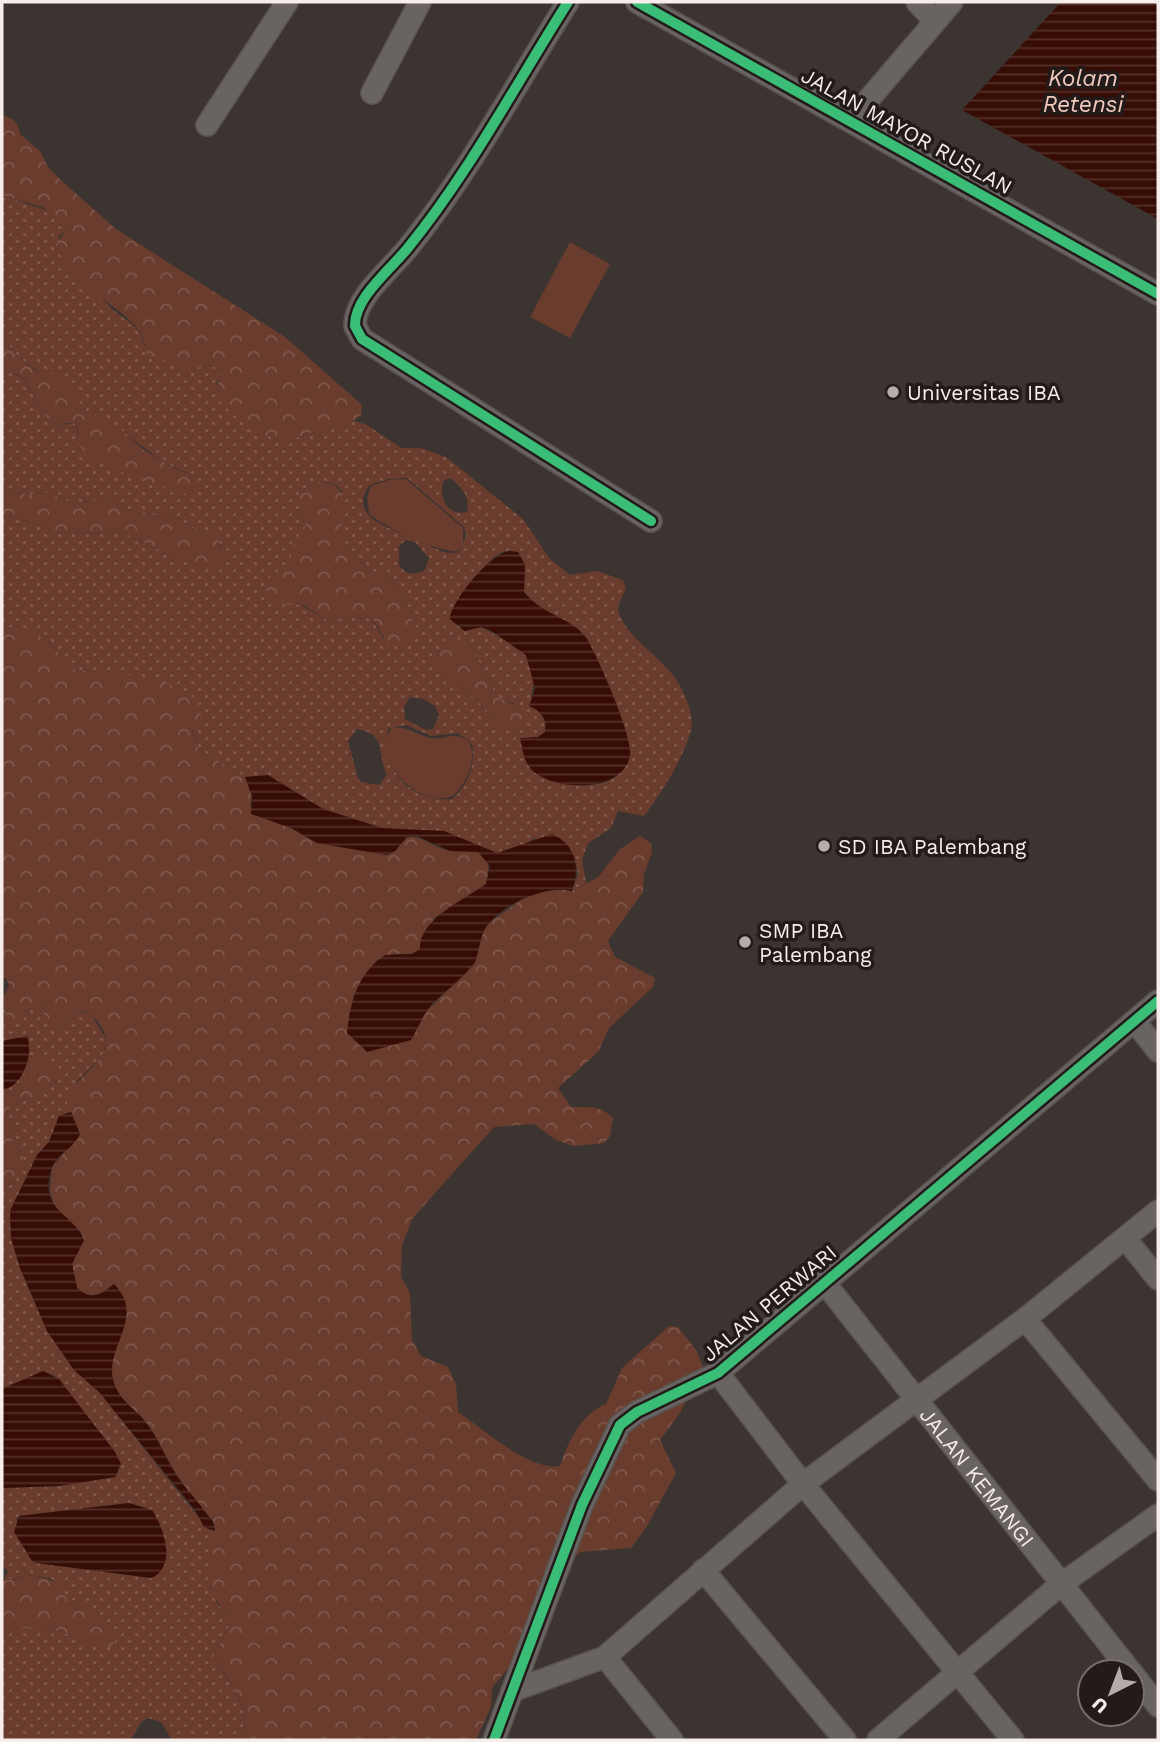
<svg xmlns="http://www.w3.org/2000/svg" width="1160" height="1742" font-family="'Work Sans',sans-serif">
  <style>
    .grass { fill: url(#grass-dots); fill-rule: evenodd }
    .forest { fill: url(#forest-crowns) }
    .park { fill: #693c2d }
    .water { fill: url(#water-rules) }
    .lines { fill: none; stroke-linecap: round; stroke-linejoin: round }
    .minor-casing { stroke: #595350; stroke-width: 24 }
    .minor { stroke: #696462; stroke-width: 21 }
    .cycleway-casing { stroke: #221b19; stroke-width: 15 }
    .cycleway { stroke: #3abd76; stroke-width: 10 }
    .poi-dot { fill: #b6aca9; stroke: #221b19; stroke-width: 2.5 }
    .labels { text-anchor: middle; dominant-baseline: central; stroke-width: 7; stroke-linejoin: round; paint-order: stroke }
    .street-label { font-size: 21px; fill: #f7edea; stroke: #221b19 }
    .poi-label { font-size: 21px; fill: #f7edea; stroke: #221b19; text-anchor: start }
    .water-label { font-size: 23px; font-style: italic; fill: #f2cabd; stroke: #221b19 }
  </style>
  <defs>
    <pattern id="grass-dots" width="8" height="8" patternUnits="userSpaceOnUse" patternTransform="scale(1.75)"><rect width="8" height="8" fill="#693c2d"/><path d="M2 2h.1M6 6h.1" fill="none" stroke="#7f584c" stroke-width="1.8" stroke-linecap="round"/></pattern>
    <pattern id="forest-crowns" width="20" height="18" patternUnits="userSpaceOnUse" patternTransform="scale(1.75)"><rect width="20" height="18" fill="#693c2d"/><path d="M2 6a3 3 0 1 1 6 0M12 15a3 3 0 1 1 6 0" fill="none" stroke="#7f584c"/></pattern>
    <pattern id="water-rules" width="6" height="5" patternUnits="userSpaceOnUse" patternTransform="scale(1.75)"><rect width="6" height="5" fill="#360c04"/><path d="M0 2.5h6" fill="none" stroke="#543029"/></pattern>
  </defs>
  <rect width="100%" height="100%" fill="#3c3431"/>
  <path class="grass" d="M2,195l58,20 6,7 -1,9 -7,6c17,22 32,48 50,68 13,14 34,19 36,40 20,13 39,31 64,20l9,3 4,9 -5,7 79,54 60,-17 12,4 34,23h20l25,9 77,62 26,39 21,17 27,-4 26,9 3,9c-4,8 -10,17 -7,25 16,36 56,46 69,90 3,8 5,18 3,26 -8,30 -29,62 -47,86l-26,-5 -7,17 -23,15 -6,17 4,23 -14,8 6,-17 -3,-13 -41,-23 -7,6 -30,9 -25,-10 -90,-15 -59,-19 -55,-34 -23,2 -47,-28 -18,-60 -52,-14 -56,-6 -23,-27 -32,-16 -15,3v-116l60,20 64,1 49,24 47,-11 -10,-16 -18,-2 -25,-16 -37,-1 -24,-13 -35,4 -25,-10 -20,2 -26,-7 1,-116c33,0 28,38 51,51 7,4 15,-1 22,1l4,21 46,28 36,10 27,12 3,-20 -28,-12 -35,-27 -43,-25 -11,-14 -57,-40 -16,-21zM407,478l57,49 2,9 -7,16c-15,4 -23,-4 -36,-10 -20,-10 -80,-22 -53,-57l18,-6zM451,478c11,11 19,17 16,34 -19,5 -30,-15 -23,-32zM321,481l14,3 7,7 -1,47 26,30 30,16 20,45 -34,9 -12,-20 -18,-1 -23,5 -31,-18c-7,-31 -15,-50 7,-77l-7,-16v-15l9,-10zM406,540l9,2 14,16 -4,12c-10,5 -20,6 -26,-6v-18zM518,552l7,13 -1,27 20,20 80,113 6,32c-3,4 -5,11 -9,15 -20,22 -68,14 -90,-3l7,-32 7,-5 1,-9 -15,-26 3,-16 -8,-26 -6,-7 -39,-21 -17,4 -14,-12c1,-15 37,-60 51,-66 5,-3 12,-1 17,-1zM452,635l17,7 28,55 18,7 3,26 -18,-1 -16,-22 -47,-40 1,-16zM410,697l13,2 12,7 4,9 -6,14 -7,1 -21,-11 -1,-12zM406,725l25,11 27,-3 14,11c4,21 -4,41 -20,55 -40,4 -72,-29 -64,-70zM357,729c31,6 19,23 30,46l-8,10 -18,-3 -3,-4 -10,-37z
    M4,993l8,30h8l14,-18h5l19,24 18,-19 16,6 14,23 -3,17 -26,25 -10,23 4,8 -12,4 -10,26 -12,13 -27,56 1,27 9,30 27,63 27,39 25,22 109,137 7,2 -5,56 7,16 12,14v9l-15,30c12,25 44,56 25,84h-67l-11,-18 -13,-4 -7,4 -10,18h-129v-106c29,-14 66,-2 93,12l-20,-46h-9l-14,-21 -19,-4 -29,5 4,-8 -6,-8v-76l57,-2 56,-9 3,-4 -3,-21 -60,-76 -12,-5 -41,18v-202l9,-3 10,-32 -9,-9 2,-13 -8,-20 51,-29 -25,-17 -16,24 -14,8zM129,1503l23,7 15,41 -3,14 -13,13 -114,-15 -21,-44 3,-3z"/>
  <path class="forest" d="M2,116c12,1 16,7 18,18l20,17 8,16 14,14 54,48 169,108 77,68 -1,10c-12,11 -28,14 -45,17 -7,1 -13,4 -20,6 -32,7 -65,-22 -82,-45l7,-16 -4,-9 -9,-3 -17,6 -44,-17c-2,-5 -2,-11 -4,-16 -8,-27 -74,-49 -87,-93l9,-14 1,-9 -24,-15 -40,-12z
    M2,336l16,21 18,14 23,4 27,36 36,19 22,20 29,18 19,7 9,10 -5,8 -7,2c-22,-10 -102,-28 -109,-50 -2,-7 0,-13 -4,-21 -7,-3 -14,2 -21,-1 -23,-10 -20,-56 -53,-50z
    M321,481l14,4 9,11 -3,42 26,30 30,16 20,45c-1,7 -3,9 -9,13 -21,14 -26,-13 -37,-24l-18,-1 -23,5 -27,-17 -27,-1 -9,-10 -2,-13 24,-17 6,-24 11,-13 -7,-16v-15l9,-10z
    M2,488l26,7 20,-2 25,10 35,-4 24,13 37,1 25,16 18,2 6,8 6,18 -13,12 -36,-11 -49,-24 -64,-1 -60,-20z
    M17,626c25,8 40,21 55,43 33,4 95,5 121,28 4,5 6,14 9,20l-10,14 6,18 47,28 7,19 -2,9 67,38 70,12 8,-4 12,-14c15,-1 23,8 36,12 27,8 53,-10 43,35l-52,34 -14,31 -8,5h-18l-17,6 -25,37 78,11 45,-46 9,-33 6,-7 34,-24 28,-10 20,3 26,-14 22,-28 20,-13 11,7 1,9 -8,22 -1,18 -35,49 7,16 40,21 -2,9 -44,41 -11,24 -40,36 13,19c17,0 30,-2 42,11l-3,18 -6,7 -30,3 -18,-6 -22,-16 -40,3 -82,92 -10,27 -1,31 9,16 2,47 9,16 27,11 8,17 2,28c26,17 70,59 102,54 8,-24 21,-52 46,-62l16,-36 47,-42 9,1 18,23 7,17 -23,46 -20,27 16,33 -29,53 -16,22 -51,4 -44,42 -3,28 -15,34 -26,32 -1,19 -15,33h-237c19,-28 -12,-59 -25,-84l15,-30v-9l-17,-22 -3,-17 5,-56c-14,-16 -32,-36 -42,-55 -8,-14 -14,-28 -24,-42 -10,-14 -28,-23 -34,-40 -13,-39 30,-63 0,-101 -13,10 -22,17 -37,4l-5,-24 12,-24 -3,-8 -26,-24 -5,-17 2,-24 28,-33 -13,-30v-9c13,-22 51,-38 35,-67 -6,-11 -15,-16 -26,-18l-18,19 -9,-1 -7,-21 -8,-2 -14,18h-8c-10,-9 -10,-27 -3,-37l-3,-8h-4v-349z
    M457,635l12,7 28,55c14,7 36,11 25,31l-12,3 -10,-2 -16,-22 -47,-40c-3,-12 4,-21 11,-30z
    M46,1055l13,13 -2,13 -51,29 8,20 -2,13c3,4 9,8 11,13 5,15 -9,27 -21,31v-91c21,-7 23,-35 44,-41z
    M33,1575l27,8 6,16c22,2 39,20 53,36 -3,5 -5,11 -11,12 -13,3 -29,-9 -41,-13 -19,-7 -47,-9 -65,0v-53z"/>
  <path class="park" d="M570,242l40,22 -40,74 -40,-21z
    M406,479l57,49v17l-5,6c-15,3 -78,-25 -89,-38l-2,-16 4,-11 17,-6z
    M392,728c17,-2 24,7 39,10 16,2 22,-8 38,4 9,17 -2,40 -15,53 -32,18 -86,-37 -62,-67z"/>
  <path class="water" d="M1061,2h97v217l-196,-109z
    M509,551l9,1 7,13 -1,27c19,24 50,26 63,47 11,18 46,98 43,116 -6,39 -80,37 -100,13 -6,-8 -8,-20 -10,-30l18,-1 7,-5c2,-14 -4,-21 -16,-26l6,-17 -9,-34 -36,-25 -9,-3 -16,4 -15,-12c1,-19 41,-65 59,-68z
    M268,775l55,34 59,19 62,3 53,22 55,-19c25,11 28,34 20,57 -26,-7 -76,15 -88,40 -5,10 -5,22 -9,31 -4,8 -34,34 -42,41 -9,10 -15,25 -22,37l-44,12 -20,-19c3,-30 10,-59 38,-78l27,-1 8,-5c-1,-30 44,-49 66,-65l4,-18 -12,-14 -28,-1 -33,-15 -10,1 -12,14 -8,4 -70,-12 -26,-15 -40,-14 1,-18 -7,-19z
    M27,1036c7,18 -4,51 -25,54v-49z
    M71,1112l9,22c-6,15 -22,18 -28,34 -15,43 23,46 32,72l-12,24 5,24c15,13 24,7 37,-4 35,36 -16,67 2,104 7,15 22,23 31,36 10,13 16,28 24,42 9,17 24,31 35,47 5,7 8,8 9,18l-11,-4 -9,-17 -96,-118 -25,-22 -27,-39 -27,-63 -9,-30 -1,-27 27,-56 12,-13 10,-26z
    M43,1371l16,8 56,73 6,12 -6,13 -56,9 -57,2v-99z
    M129,1503l23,7c12,18 25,56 0,68l-116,-15 -4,-2 -18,-29 5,-16z"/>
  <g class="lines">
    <g class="minor-casing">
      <g id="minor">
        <path d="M568,2c-52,82 -99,171 -161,247 -17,21 -53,49 -52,77l7,13 289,182"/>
        <path d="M637,2l521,292"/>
        <path d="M917,2l18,19"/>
        <path d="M372,93l48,-91"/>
        <path d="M850,121l102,-119"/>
        <path d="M207,125l80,-123"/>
        <path d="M1136,1023l22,28"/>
        <path d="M1125,1238l33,41"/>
        <path id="s1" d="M824,1282l307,390"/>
        <path d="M1025,1319l133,161"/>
        <path d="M718,1373l85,111 210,256"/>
        <path d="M703,1570l142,170"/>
        <path d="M605,1657l67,83"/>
        <path d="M1132,1673l26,33"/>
        <path d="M512,1691l93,-34 198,-173 222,-165 133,-108"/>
        <path d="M494,1740l88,-235 38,-80 17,-13 81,-39 440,-372"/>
        <path d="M878,1740l182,-155 98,-70"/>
      </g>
    </g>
    <use href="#minor" class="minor"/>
    <g class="cycleway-casing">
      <path id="cycleway" d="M568,2c-52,82 -99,171 -161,247 -17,21 -53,49 -52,77l7,13 289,182
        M637,2l521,292
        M494,1740l88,-235 38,-80 17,-13 81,-39 440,-372"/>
    </g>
    <use href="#cycleway" class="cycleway"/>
  </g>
  <g class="poi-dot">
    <circle cx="893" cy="392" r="7"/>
    <circle cx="824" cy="846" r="7"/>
    <circle cx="745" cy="942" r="7"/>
  </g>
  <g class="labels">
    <g class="street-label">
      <text transform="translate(907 131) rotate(29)">JALAN MAYOR RUSLAN</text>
      <text transform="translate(769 1303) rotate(-40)">JALAN PERWARI</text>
      <text stroke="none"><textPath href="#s1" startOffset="248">JALAN KEMANGI</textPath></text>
    </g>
    <g class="poi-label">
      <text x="907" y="392">Universitas IBA</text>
      <text x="838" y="846">SD IBA Palembang</text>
      <text x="759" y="930">SMP IBA<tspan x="759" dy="24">Palembang</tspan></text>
    </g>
    <g class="water-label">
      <text x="1083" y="78">Kolam<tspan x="1083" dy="26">Retensi</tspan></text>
    </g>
  </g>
  <rect width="1160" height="1742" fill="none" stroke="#f7edea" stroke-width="7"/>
  <g transform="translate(1111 1693) rotate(222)"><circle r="33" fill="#221b19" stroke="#776f6d" stroke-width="2"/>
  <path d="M0-5L12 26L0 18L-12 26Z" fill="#b6aca9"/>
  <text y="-10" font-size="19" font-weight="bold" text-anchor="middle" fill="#f7edea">U</text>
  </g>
</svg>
